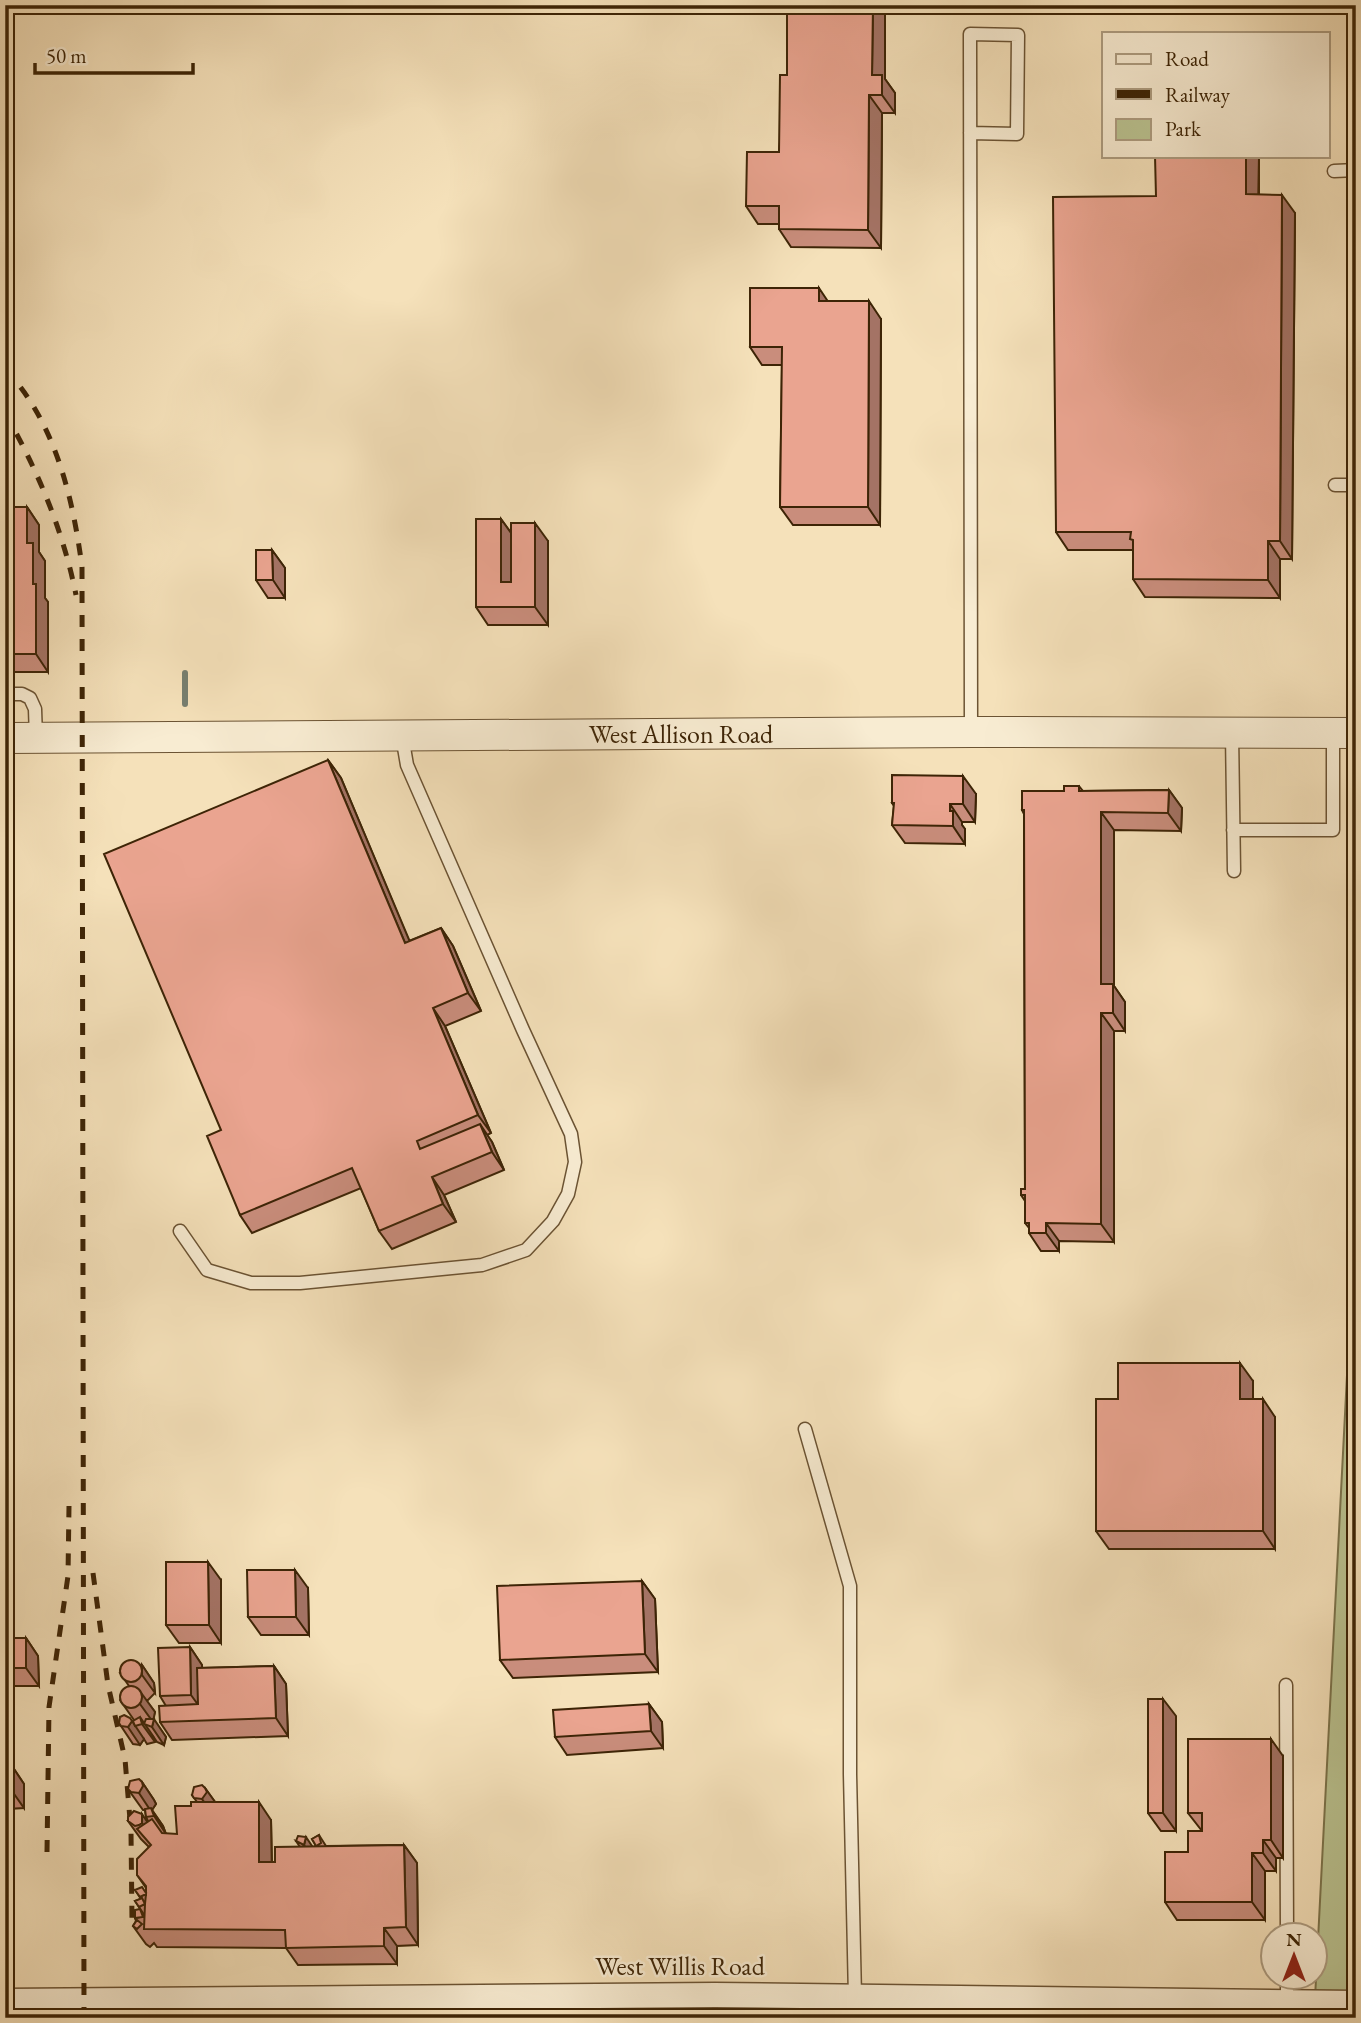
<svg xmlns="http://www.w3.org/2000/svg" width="1361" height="2023" font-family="'EB Garamond',serif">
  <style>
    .green { fill: #bac391; stroke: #7c744c; stroke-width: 2 }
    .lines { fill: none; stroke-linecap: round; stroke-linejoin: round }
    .stream { stroke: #777f70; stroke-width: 6 }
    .service-casing { stroke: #6b5333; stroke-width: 15 }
    .minor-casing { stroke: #6b5333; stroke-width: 27 }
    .tertiary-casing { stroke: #6b5333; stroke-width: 32 }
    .service { stroke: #f8ecd2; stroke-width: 12 }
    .minor { stroke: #f8ecd2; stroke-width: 24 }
    .tertiary { stroke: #f8ecd2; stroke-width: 30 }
    .rail { stroke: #3d2406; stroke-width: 5; stroke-dasharray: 12 12; stroke-linecap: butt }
    .wall { fill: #c98d7c; stroke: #3d2406; stroke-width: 2 }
    .shaded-wall { fill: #a47365; stroke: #3d2406; stroke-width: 2 }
    .building { fill: #eaa490; stroke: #3d2406; stroke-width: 2 }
    .labels { text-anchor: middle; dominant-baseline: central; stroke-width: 5; stroke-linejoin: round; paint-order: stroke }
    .street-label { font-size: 26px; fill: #3d2406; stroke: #f8ecd2 }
  </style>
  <rect width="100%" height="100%" fill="#f5e1ba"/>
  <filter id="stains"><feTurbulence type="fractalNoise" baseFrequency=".00286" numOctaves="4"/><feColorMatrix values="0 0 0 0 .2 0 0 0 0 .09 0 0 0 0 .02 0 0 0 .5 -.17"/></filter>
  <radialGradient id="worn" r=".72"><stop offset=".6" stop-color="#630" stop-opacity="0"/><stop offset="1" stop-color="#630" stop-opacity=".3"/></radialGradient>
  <path class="green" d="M1356,1200v818h-42z"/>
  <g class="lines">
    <path class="stream" d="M185,673v31"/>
    <g class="service-casing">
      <path id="service" d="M970,133l47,1 1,-99 -48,-1 1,698
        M1334,171l22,-1
        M1335,485h21
        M5,694h17l8,4 5,11 1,29
        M1232,733l2,138
        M1233,830h100v-97
        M180,1231l27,39 44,13h49l182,-18 44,-15 27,-29 15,-27 7,-32 -4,-28 -48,-104 -116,-265 -5,-29
        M805,1429l45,157v188l5,223
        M1286,1685l1,251
        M1287,1978v24
        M570,1996l1,22
        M394,1998v20
        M912,2018v-21"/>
    </g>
    <g class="minor-casing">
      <path id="minor" d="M5,2001l710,-6 639,8"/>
    </g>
    <g class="tertiary-casing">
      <path id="tertiary" d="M5,738l966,-6 385,1"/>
    </g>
    <use href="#service" class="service"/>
    <use href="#minor" class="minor"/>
    <use href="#tertiary" class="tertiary"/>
    <path class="rail" d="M5,369c50,52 68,129 77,198l2,1451
      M5,413c33,58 58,117 71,182
      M93,1573l15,112 17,74 6,73 1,88
      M47,1852l2,-145 19,-131 1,-70"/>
  </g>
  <path class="wall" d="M885,15v64l10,14v20h-13l-1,135 -90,-1 -12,-18v-5h-21l-12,-18 33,-54 8,-77z
    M1259,156v39l36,18 -3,346h-12v39l-135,-1 -12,-18v-29h-65l-12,-18 100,-336z
    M827,301l54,18 -1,206h-87l-13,-18 2,-142h-20l-12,-18z
    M5,507h22l12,18v27l6,9v37l3,4v70h-43z
    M501,519l10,14 37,8v84h-60l-12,-18z
    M272,550l13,18v30h-17l-12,-18z
    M328,760l13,18 68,163 32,-13 12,18 28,65 -36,15 46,107 -4,2 5,7 12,28 -60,25 12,27 -64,27 -13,-18 -18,-43 -109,45 -12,-18 -19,-85z
    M1079,786l4,5 86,-1 13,18 -1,23 -67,-1v156l11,16v29h-11v211l-55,-1v10h-18l-12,-18v-5l-4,-5v-22l-4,-6 4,-6 -1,-375 -2,-4 42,-19z
    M976,794l-1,28h-13v3l3,4v15l-60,-1 -13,-18 2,-19 -2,-3z
    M1253,1381v18l22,18v132h-166l-13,-18 22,-132z
    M221,1580v63h-42l-13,-18z
    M642,1581l13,18 3,73 -145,6 -13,-18z
    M308,1588l1,47h-48l-13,-18z
    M5,1601l5,7v9h-5v16z
    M5,1638h21l12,18 1,30h-34z
    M190,1647l12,18v3l72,-2 12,18 2,52 -116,4 -12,-18 6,-16 -6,-10z
    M142,1665l12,18 1,10 -7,7h-2l9,12 -2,7 13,18 -2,8 -7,-3 -4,-6 2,6 -8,2 -3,-5 -4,6 -7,-1 -14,-21 1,-6 13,5 1,-2 -14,-20 9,-14 -9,-13z
    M649,1704l13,18 1,26 -96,7 -12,-18z
    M1176,1716v115h-15l-13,-18z
    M1283,1756v102h-7v13h-11v49h-88l-12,-18 23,-50 14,-21 -14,-18z
    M5,1766h7l12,18v24l-16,1v113h-3z
    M142,1782l12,18 2,4 -4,6 11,16 3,8h11l14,-28 6,-4 -5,-7 13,-7 10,14 56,18 1,42h3l25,-15 -4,-6 16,6h5l-5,-8 7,-4 7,11 78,-1 13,18 1,82 -21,1v18l-99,1 -12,-17 -129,-1 -3,-4 -4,4 -4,-3 -13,-18 3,-5 -1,-3 10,-2 -10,-15 6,-2 -6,-9 11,2v-4l-9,-13 12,-28 -8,-8 -13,-18h20l-2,-4 -1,-7h-2l-15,-21z"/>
  <path class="shaded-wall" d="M873,5h5l7,10v64l10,14v20l-13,-18 -10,-20z
    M869,95l13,18 -1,135 -13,-18z
    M1246,156h13l-1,56 -12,-18z
    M1282,195l13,18 -3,346 -12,-18z
    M819,288l12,18 -12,-5z
    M869,301l12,18 -1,206 -12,-18z
    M27,507l12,18v27l6,9v37l3,4v70l-12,-18 -9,-111z
    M501,519l13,18v63l-13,-18z
    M535,523l13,18v84l-13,-18z
    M1268,541l12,18v39l-12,-18z
    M272,550l13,18v30l-12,-18z
    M328,760l13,18 77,183 -13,-18z
    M963,776l13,18 -1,28 -12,-18z
    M1169,790l13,18 -1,23 -13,-18z
    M950,804l12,18v3l3,4v15l-12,-18 -3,-15z
    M1101,812l13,18v156l11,16v29l-12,-18 -12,-29z
    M441,928l12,18 28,65 -13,-18z
    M433,1008l12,18 46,107 -13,-18z
    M1101,1013l13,18v211l-13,-18z
    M480,1124l12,18 12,28 -12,-18z
    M432,1177l12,18 12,27 -13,-18z
    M1046,1223l13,18v10l-13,-18z
    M1240,1363l13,18v36l-13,-18z
    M1263,1399l12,18v132l-12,-18z
    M208,1562l13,18v63l-12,-18z
    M295,1570l13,18 1,47 -13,-18z
    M642,1581l13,18 3,73 -13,-18z
    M5,1601l5,7v9l-5,-8z
    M26,1638l12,18 1,30 -13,-18z
    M190,1647l12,18 2,48 -13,-18z
    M142,1665l12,18 1,10 -13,-18z
    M274,1666l12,18 2,52 -12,-18z
    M142,1694l13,18 -2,10 -13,-18z
    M1163,1699l13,17v115l-13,-18z
    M649,1704l13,18 1,26 -12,-17z
    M140,1717l13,19 2,6 -13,-18z
    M154,1719l12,18 -2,8 -12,-18z
    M132,1721l12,18 -4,6 -12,-18z
    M1271,1739l12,17v102l-12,-18z
    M12,1766l12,18v24l-12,-17z
    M142,1782l12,18 2,4 -4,6 11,16 3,8 -27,-41z
    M205,1788l13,18 -3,11 -13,-18z
    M259,1802l12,18 1,60 -13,-18z
    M5,1805l3,4v113l-3,-4z
    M142,1814l12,18 1,8 -13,-17z
    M306,1837l12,18 -2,7 -12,-17z
    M1263,1840l13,18v13l-13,-18z
    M404,1845l13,18 1,82 -12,-18z
    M1252,1853l13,18v49l-13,-18z
    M384,1928l13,18v18l-13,-18z"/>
  <path class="building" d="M787,5h86l-1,70h10v20h-13l-1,135 -89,-1v-23h-33l1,-54h32l1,-77h7z
    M1155,156h91v38l36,1 -2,346h-12v39l-135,-1v-39l-3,-1 1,-7h-75l-3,-335 103,-1z
    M750,288h69v13h50l-1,206h-88l2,-160h-32z
    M5,507h22v36h6v41h3v70h-31z
    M476,519h25v63h10v-59h24v84h-59z
    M256,550h16l1,30h-17z
    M328,760l77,183 36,-15 27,65 -35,15 45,107 -61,26 3,8 60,-25 12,28 -60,25 11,27 -64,27 -27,-63 -112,47 -33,-79 14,-6 -117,-276z
    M892,775l71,1v28h-13v7h3v15l-61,-1 2,-22h-2z
    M1064,786h15v5l90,-1 -1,23 -67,-1v172h12v29h-12v211l-55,-1v10h-17v-10h-4v-28h-4v-6h4l-1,-379h-2v-19h42z
    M1118,1363h122v36h23v132h-167v-132h22z
    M166,1562h42l1,63h-43z
    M247,1570h48l1,47h-48z
    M642,1581l3,73 -145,6 -3,-74z
    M5,1638h21v30h-21z
    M190,1647l1,48 -31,1 -2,-48z
    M120 1671a11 11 0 1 1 22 0a11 11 0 1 1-22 0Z
    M274,1666l2,52 -116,4 -1,-16 39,-2 -1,-36z
    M120 1697a11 11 0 1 1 22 0a11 11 0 1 1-22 0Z
    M1148,1699h15v114h-15z
    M649,1704l2,27 -96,6 -2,-27z
    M124,1715l6,3 2,3 -4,6 -7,-1 -2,-3 1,-6z
    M140,1717l2,7 -7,2 -2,-5z
    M146,1719h8l-2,8 -8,-3z
    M1188,1739h83v101h-8v13h-11v49h-87v-50h23v-21h14v-18h-14z
    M5,1766h7v25h-7z
    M139,1779l3,3 1,4 -4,7 -8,-1 -3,-3 2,-8z
    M202,1785l3,3 2,4 -5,7 -8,-1 -2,-3 2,-8z
    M191,1802h68v60h16v-15l129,-2 2,82 -22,1v18l-98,2 -1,-18 -141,-1 1,-25 -6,3 -4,-6 7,-3 3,6 1,-10 -6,3 -5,-7 7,-3 4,6v-7l-9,-11v-16l14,-14 -14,-16 15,-10 10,14 15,1 -2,-28h16z
    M151,1808l3,8 -8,1 -1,-8z
    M134,1811l8,3v9l-3,2 -4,1 -7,-5v-4z
    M319,1835l2,8 -5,3 -4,-7z
    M298,1836l8,1 -2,8 -8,-4z
    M140,1909l3,8 -8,1v-8z
    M137,1920l5,4 -5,5 -4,-3z"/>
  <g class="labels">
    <g class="street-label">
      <text x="681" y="734">West Allison Road</text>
      <text x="680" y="1966">West Willis Road</text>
    </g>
  </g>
  <rect width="1361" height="2023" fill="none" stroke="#f5e1ba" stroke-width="28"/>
  <rect x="7" y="7" width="1347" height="2009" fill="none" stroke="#3d2406" stroke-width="3.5"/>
  <rect x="14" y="14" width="1333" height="1995" fill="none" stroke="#3d2406" stroke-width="2"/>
  <rect x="1102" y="32" width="228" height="126" fill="#f8ecd2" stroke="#ad9c80" stroke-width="2"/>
  <rect x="1116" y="54" width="35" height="10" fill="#f8ecd2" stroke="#ad9c80" stroke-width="2"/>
  <text x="1165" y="66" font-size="21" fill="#3d2406">Road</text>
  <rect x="1116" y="89" width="35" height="10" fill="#3d2406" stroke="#ad9c80" stroke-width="2"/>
  <text x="1165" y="102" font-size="21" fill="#3d2406">Railway</text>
  <rect x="1116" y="119" width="35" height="21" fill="#bac391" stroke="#ad9c80" stroke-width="2"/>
  <text x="1165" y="136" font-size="21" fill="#3d2406">Park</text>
  <g transform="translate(1294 1956)"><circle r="33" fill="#f8ecd2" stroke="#ad9c80" stroke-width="2"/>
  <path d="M0-5L12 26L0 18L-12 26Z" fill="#8f2418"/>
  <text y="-10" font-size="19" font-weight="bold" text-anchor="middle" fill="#3d2406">N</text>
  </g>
  <path d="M35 63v10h158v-10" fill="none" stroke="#3d2406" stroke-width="3.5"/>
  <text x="46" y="63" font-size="21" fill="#3d2406" stroke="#f8ecd2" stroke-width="5" paint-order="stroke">50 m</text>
  <rect width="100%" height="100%" filter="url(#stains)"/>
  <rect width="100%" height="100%" fill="url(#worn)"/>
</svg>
